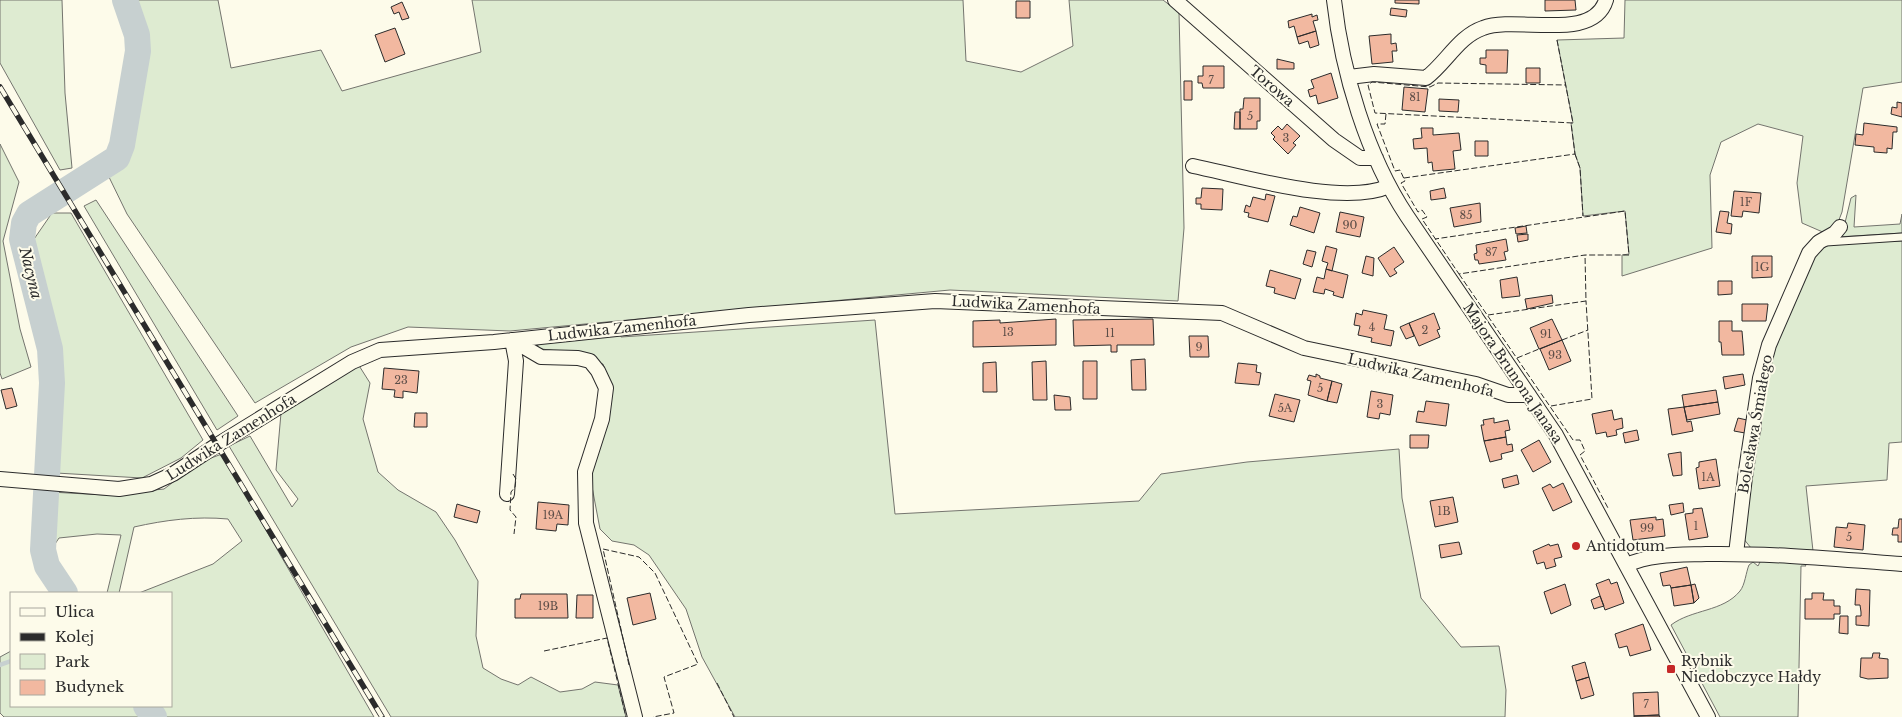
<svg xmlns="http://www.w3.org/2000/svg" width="1902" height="717" font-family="'Libre Baskerville',serif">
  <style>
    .green { fill: #deebd1; stroke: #74746e }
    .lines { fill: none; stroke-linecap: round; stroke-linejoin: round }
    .stream { stroke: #c7d0d0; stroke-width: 4.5 }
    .river { stroke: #c7d0d0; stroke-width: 26 }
    .building { fill: #f2b8a0; stroke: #2b2b2b }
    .lane-casing { stroke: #2b2b2b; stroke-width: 9 }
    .street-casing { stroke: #2b2b2b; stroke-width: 16 }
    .lane { stroke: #fdfbea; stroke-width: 7 }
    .street { stroke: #fdfbea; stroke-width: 14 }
    .rail-casing { stroke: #2b2b2b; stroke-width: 5.5 }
    .rail { stroke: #fdfbea; stroke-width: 4; stroke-dasharray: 11; stroke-linecap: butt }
    .fence { stroke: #2b2b2b; stroke-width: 1; stroke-dasharray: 6 2.5; stroke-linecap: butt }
    .poi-dot { fill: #c62828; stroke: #fdfbea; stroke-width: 2 }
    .labels { text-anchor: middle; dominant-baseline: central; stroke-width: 4; stroke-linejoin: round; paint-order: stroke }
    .number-label { font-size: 11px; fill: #5d4e48 }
    .street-label { font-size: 14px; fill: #2b2b2b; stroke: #fdfbea }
    .poi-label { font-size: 14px; fill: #2b2b2b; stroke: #fdfbea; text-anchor: start }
    .water-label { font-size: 15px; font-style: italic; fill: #2b2b2b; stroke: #fdfbea }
  </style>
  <rect width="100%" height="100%" fill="#fdfbea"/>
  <path class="green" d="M0,0h62l3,93 7,75 -12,2 -60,-107z
    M130,0h88l13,68 90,-18 21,41 139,-39 -9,-52h491l3,61 55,11 52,-26 -4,-46h94l16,12 5,216 -6,73 -228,-11 -440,41 -102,-4 -57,20 -96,56 -128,-189 -19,-39 18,-15 18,-107 -4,-31z
    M1625,0h277v82l-39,6 -21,124 -5,13 -12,8 -23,-10 -5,-40 6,-47 -45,-12 -37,18 -11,33 2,73 -90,28v-21l7,-1 -4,-43 -42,5 -3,-48 -5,-14 -4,-31h2l-16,-83 67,-2z
    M0,144l19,38 -16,59 17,88 11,38 -29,12 -2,-6z
    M1856,195l-2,32 46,-3 2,-10v19l-65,4 6,-6 8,-33z
    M96,200l142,216 -21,14 -133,-224z
    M52,213h19l132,227 -22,18 -39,20 -86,-5 5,-41 1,-83 -5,-1 -25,-106z
    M1878,241h24v201l-13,1 -2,37 -81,6 7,65 -62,-3 -8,-10 6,-56 12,-52 2,-34 9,-42 39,-95 13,-14z
    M875,320l20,194 244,-13 22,-27 86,-12 152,-13 3,49 19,100 40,49 38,-1 7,44 -1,27h-770l-33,-60 -16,-48 -37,-54 -15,-10 -22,-4 -12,-12 -11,-58 23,-80 -9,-27 -46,-13 -23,-3 10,-7 76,-9 1,5z
    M358,364l12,19 -7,36 15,53 20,18 38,22 19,28 23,41 -2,55 7,32 18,11 17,6 13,-8 29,15 22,-3 13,-7 23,3 8,32h-235l-162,-271 21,-10 42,71 6,-8 -22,-29 5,-57z
    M222,454l152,263h-215l-8,-11h20v-113h-32l74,-29 29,-23 -14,-22c-32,-3 -63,1 -94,8l-15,66h-12l14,-58 -24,-1 -38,4 -12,18 3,-64 55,3 59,-6 36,-27z
    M53,550l2,11 21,32h-7l-21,-32z
    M1762,558l42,5 2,3h-5l-3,151h-78l-49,-92c21,-16 52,-13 69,-34 5,-6 6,-19 9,-26l4,-3 5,4z
    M11,651v55h127l8,11h-142l-4,-4v-56z"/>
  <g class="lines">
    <path class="stream" d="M0,665l11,-4"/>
    <path class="river" d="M65,593l-18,-27 -4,-16 9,-167 -2,-34 -28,-110 2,-16 5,-9 88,-56 5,-13 16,-94 -1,-16 -12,-35
      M146,706l8,11"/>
  </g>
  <path class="building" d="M1395,0h24v4l-24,-1z
    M1545,0h30l1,10 -31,1z
    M1016,1h14v17h-14z
    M402,2l7,16 -7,2 -3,-8 -5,2 -3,-7z
    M1391,8l16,2 -1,7 -16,-2z
    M1312,14v3l5,-2 1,5 -5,1 3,10 -19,6 -3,-11 -5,2 -1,-7z
    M395,28l10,26 -20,8 -10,-27z
    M1316,31l3,14 -9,3 -2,-7 -9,3 -2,-7z
    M1391,34v10l5,-1 1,8h-5l1,11 -21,2 -3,-28z
    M1486,50h22l-1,23h-21v-8l-6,-1v-6h6z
    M1277,59l17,4v6h-17z
    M1203,66h21v22h-21l-1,-5h-4v-7h5z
    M1526,68h14v15h-14z
    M1331,73l7,25 -20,6 -2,-9 -6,2 -2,-7 6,-2 -3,-8z
    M1184,81h8v19h-8z
    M1404,87l24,2 -3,23 -23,-2z
    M1244,98h16v23h-3v8h-17v-20h3z
    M1439,99l20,1 -1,12 -19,-1z
    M1897,102l5,1v14l-11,-3 1,-7 5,1z
    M1235,112h5v17h-6z
    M1864,123l33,4v5h-4l-1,17 -5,-1v5l-13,-1v-5l-19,-2 1,-11 7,1z
    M1287,124l13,12 -7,7 3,2 -8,9 -15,-15 2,-2 -4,-4 7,-7 4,4z
    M1421,128h12v7l26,-2 2,17 -8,1 2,18 -22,2 -1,-9 -4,1 -1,-15 -13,1 -1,-10 9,-1z
    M1475,141h13v15h-13z
    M1202,188l21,1 -1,21 -21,-1v-5h-5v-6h5z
    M1444,188l2,10 -15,2 -1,-9z
    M1734,191l27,2 -2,20 -16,-2 -1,6 -11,-1z
    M1266,194l9,2 -7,26 -20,-5 1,-4 -5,-1 2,-7 4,2 3,-10 12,3z
    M1480,203l1,19 -27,5 -4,-19z
    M1300,207l20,6 -6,20 -24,-8 3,-9 4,1z
    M1720,211l9,1 -2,11 5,1 -1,10 -15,-2z
    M1340,212l24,5 -4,20 -24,-5z
    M1526,226l1,7 -11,1 -1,-6z
    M1528,234v6l-10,2 -1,-7z
    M1506,239l2,12 -4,1 2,8 -27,4 -1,-4h-3l-1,-6 3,-1 -1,-8z
    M1326,246l11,3 -5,22 -6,-2 2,-6 -6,-2z
    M1394,247l10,15 -10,7 3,4 -7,4 -12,-19z
    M1307,250l9,2 -4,15 -9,-3z
    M1366,256l8,2 -1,18 -11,-3z
    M1752,256h20v21l-20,1z
    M1326,269l22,6 -5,23 -10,-3 1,-3 -9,-3 -1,5 -11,-2 4,-15 7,2z
    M1270,270l31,9 -6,20 -21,-6 1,-5 -9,-2z
    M1517,277l3,19 -18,2 -2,-18z
    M1718,281h14v13l-14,1z
    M1552,295l1,8 -26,6 -2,-10z
    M1742,304h26l-2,17h-24z
    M1363,310l24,5 -3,14 10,2 -3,15 -20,-4 1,-4 -14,-3 2,-9 -6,-1 2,-12 6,2z
    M1434,313l6,16 -3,1 3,7 -21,9 -10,-23z
    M1056,319v26l-83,2v-26l27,-1v3z
    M1153,319l1,26h-37v7h-6v-7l-37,1 -1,-26z
    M1552,319l10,21 -23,9 -9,-21z
    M1719,321h13v10h10l2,24h-22l-1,-13h-2z
    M1409,323l5,13 -8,3 -6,-12z
    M1189,336h19l1,21h-19z
    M1562,340l9,21 -22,9 -9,-21z
    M1145,359l1,31h-14l-1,-30z
    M1046,361l1,39h-14l-1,-38z
    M1083,361h14v38h-14z
    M996,362l1,30h-14v-29z
    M1238,363l19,2 -1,7 5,1 -2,12 -24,-2z
    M384,368l35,3 -2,22 -14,-2v7l-9,-1 1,-7 -13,-1z
    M1316,374l4,2v2l12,3 -5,20 -19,-6 3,-14 -4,-1 2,-5 7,2z
    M1743,374l2,11 -20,4 -2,-12z
    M1332,381l10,3 -5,19 -10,-2z
    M12,388l5,18 -11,3 -5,-19z
    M1716,390l2,12 -34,5 -2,-12z
    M1371,391l22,4 -3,20 -10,-2 -1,6 -12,-2z
    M1275,394l25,6 -6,22 -25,-6z
    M1054,395l16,2 1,13h-16z
    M1426,401l23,3 -3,22 -30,-4 2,-11 6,1z
    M1718,402l2,12 -33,6 -3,-13z
    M1684,407l3,15 4,-1 2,10 -21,4 -4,-26z
    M1612,410l2,10 8,-2 1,10 -7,2 1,5 -10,2 -1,-5 -10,2 -4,-20z
    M415,413h12v14h-13z
    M1494,418v5l14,-3 2,10 -5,1 1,6 -22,4 -3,-16h3l-1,-5z
    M1738,418l9,2 -2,13 -11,-2z
    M1637,430l2,10 -14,3 -2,-10z
    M1410,435h19l-1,13h-18z
    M1506,437l1,8 5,-1 1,7 -12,3 1,5 -12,3 -6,-21z
    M1539,440l12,22 -18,10 -12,-22z
    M1681,452l1,23 -9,1 -5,-22z
    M1716,459l4,27 -21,3 -3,-21 3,-1v-5z
    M1517,475l2,9 -15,4 -2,-9z
    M1563,483l9,19 -19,9 -11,-23 8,-4 3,4z
    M1453,497l5,25 -23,5 -5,-26z
    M538,502l31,3 -1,20 -11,-1 -1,7 -20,-2z
    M1683,503l1,9 -13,3 -2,-10z
    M457,504l23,7 -3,12 -23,-6z
    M1702,508l6,29 -19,3 -4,-26 8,-1v-4z
    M1656,517v3l7,-1 2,17 -32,4 -3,-20z
    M1899,519h3v23h-4v-7h-6l1,-7h5z
    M1848,523l17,2 -2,25 -29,-3 2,-20 11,1z
    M1459,542l3,12 -21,4 -2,-13z
    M1549,544l1,2 8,-2 4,13 -8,2 2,7 -10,3 -2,-7 -7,2 -4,-13z
    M1687,567l4,18 -20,3 -1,-3 -7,1 -3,-13z
    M1609,579l2,5 6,-2 7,21 -19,7 -9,-26z
    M1565,584l6,21 -20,9 -7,-22z
    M1695,584l4,14 -5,5 -3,-18z
    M1691,585l3,18 -20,3 -3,-18z
    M1856,589l14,1 -1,36 -13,-1v-9h5v-4l-1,-7h-5z
    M650,593l6,26 -23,6 -6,-27z
    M1812,593h12l-1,7h11v6h6v8h-6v5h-29v-20h7z
    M521,594h46l1,24h-53v-19h5z
    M577,595h16v23h-17z
    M1600,596l4,10 -10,3 -3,-9z
    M1840,616h8v18l-9,-1z
    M1643,624l8,26 -21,6 -3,-10 -8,2 -4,-14z
    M1873,653h7l-1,5 9,1v19l-20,1 -8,-2 1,-19h11z
    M1585,662l4,15 -13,4 -4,-15z
    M1589,677l5,18 -13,4 -5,-18z
    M1658,692l1,23 -25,1 -1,-23z
    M1659,715l1,2h-26v-1z"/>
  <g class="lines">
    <g class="lane-casing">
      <path id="lane" d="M1826,242l76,-5"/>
    </g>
    <g class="street-casing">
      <path id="street" d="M1175,0l159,140 26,18h16
        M1334,0c8,72 33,156 73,216l149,219 152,282
        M1349,77l25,-3 52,4c20,-15 33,-42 57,-50 34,-13 110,15 123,-28
        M1193,166c49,10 151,41 196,20
        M512,340l29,17 37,1 12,3 8,10 8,17 -4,31 -17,53 1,51 49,194
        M0,479l119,10 32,-5 22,-10 44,-29 135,-83 28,-12 114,-8 255,-27 186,-14 287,12 82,35 172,36 32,11h21
        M507,494l9,-133 -4,-21
        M1736,554l9,-77 15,-99 9,-33 40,-92 10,-11 16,-9 5,-6
        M1627,565c23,-11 53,-10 79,-11 66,-1 130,5 196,10"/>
    </g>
    <use href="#lane" class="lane"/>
    <use href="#street" class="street"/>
    <g class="rail-casing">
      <path id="rail" d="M0,87l382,630"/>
    </g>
    <use href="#rail" class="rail"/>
    <path class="fence" d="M1557,40l16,83 -198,-10 -7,-28 4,-3 58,5 8,-4 128,2
      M1386,114l-1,10h-8l18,47 5,-1 5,11 -4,2 17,29 4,-2 5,7 -5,2 37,55 126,-19h44l-4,-44 -190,28
      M1575,154l5,14 3,48
      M1404,178l171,-24 -4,-31
      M1459,274l114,166h7l5,11 -5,4 28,53
      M1488,315l98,-14 -1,-46
      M1562,340l26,-10
      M1517,358l22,-9
      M1551,406l41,-7 -6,-98
      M513,474l3,5 -1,8 -4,5 -1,18 6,7 -2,17
      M544,651l63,-13 19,79
      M629,665l-26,-116 36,8 16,16 43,91 -34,13 10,36 -21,4
      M717,683l17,34"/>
  </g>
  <g class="poi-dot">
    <circle cx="1576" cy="546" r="5"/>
    <rect x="1666" y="664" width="10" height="10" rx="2.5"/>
  </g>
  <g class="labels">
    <g class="number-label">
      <text x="1211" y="80">7</text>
      <text x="1415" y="97">81</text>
      <text x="1250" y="116">5</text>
      <text x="1286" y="138">3</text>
      <text x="1746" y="202">1F</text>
      <text x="1466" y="215">85</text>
      <text x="1350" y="225">90</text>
      <text x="1491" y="252">87</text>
      <text x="1762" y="267">1G</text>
      <text x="1372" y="327">4</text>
      <text x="1425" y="330">2</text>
      <text x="1008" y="332">13</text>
      <text x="1110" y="333">11</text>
      <text x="1546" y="334">91</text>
      <text x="1199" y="347">9</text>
      <text x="1555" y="355">93</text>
      <text x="401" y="380">23</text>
      <text x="1320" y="388">5</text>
      <text x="1380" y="404">3</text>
      <text x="1285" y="408">5A</text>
      <text x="1708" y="477">1A</text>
      <text x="1444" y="511">1B</text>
      <text x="553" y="515">19A</text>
      <text x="1696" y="526">1</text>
      <text x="1647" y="528">99</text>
      <text x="1849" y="537">5</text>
      <text x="548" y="606">19B</text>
      <text x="1646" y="704">7</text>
    </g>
    <g class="street-label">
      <text transform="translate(1272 86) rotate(41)">Torowa</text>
      <text transform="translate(1026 305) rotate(3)">Ludwika Zamenhofa</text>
      <text transform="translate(622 328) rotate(-6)">Ludwika Zamenhofa</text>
      <text transform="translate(1513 373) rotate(56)">Majora Brunona Janasa</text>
      <text transform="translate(1421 375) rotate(13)">Ludwika Zamenhofa</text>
      <text transform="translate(1755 424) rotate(-80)">Bolesława Śmiałego</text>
      <text transform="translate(231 437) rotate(-32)">Ludwika Zamenhofa</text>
    </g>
    <g class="poi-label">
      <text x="1586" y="546">Antidotum</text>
      <text x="1681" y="661">Rybnik<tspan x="1681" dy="16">Niedobczyce Hałdy</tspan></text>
    </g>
    <g class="water-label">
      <text transform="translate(31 273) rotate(76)">Nacyna</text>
    </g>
  </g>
  <rect x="10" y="592" width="162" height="115" fill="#fdfbea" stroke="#a9a89e"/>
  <rect x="20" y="608" width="25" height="8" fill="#fdfbea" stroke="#a9a89e"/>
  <text x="55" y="617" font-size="15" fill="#2b2b2b">Ulica</text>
  <rect x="20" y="633" width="25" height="8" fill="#2b2b2b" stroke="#a9a89e"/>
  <text x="55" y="642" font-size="15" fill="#2b2b2b">Kolej</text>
  <rect x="20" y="654" width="25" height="15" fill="#deebd1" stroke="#a9a89e"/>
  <text x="55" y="667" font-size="15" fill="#2b2b2b">Park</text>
  <rect x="20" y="680" width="25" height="15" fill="#f2b8a0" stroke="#a9a89e"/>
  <text x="55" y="692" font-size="15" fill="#2b2b2b">Budynek</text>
</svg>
